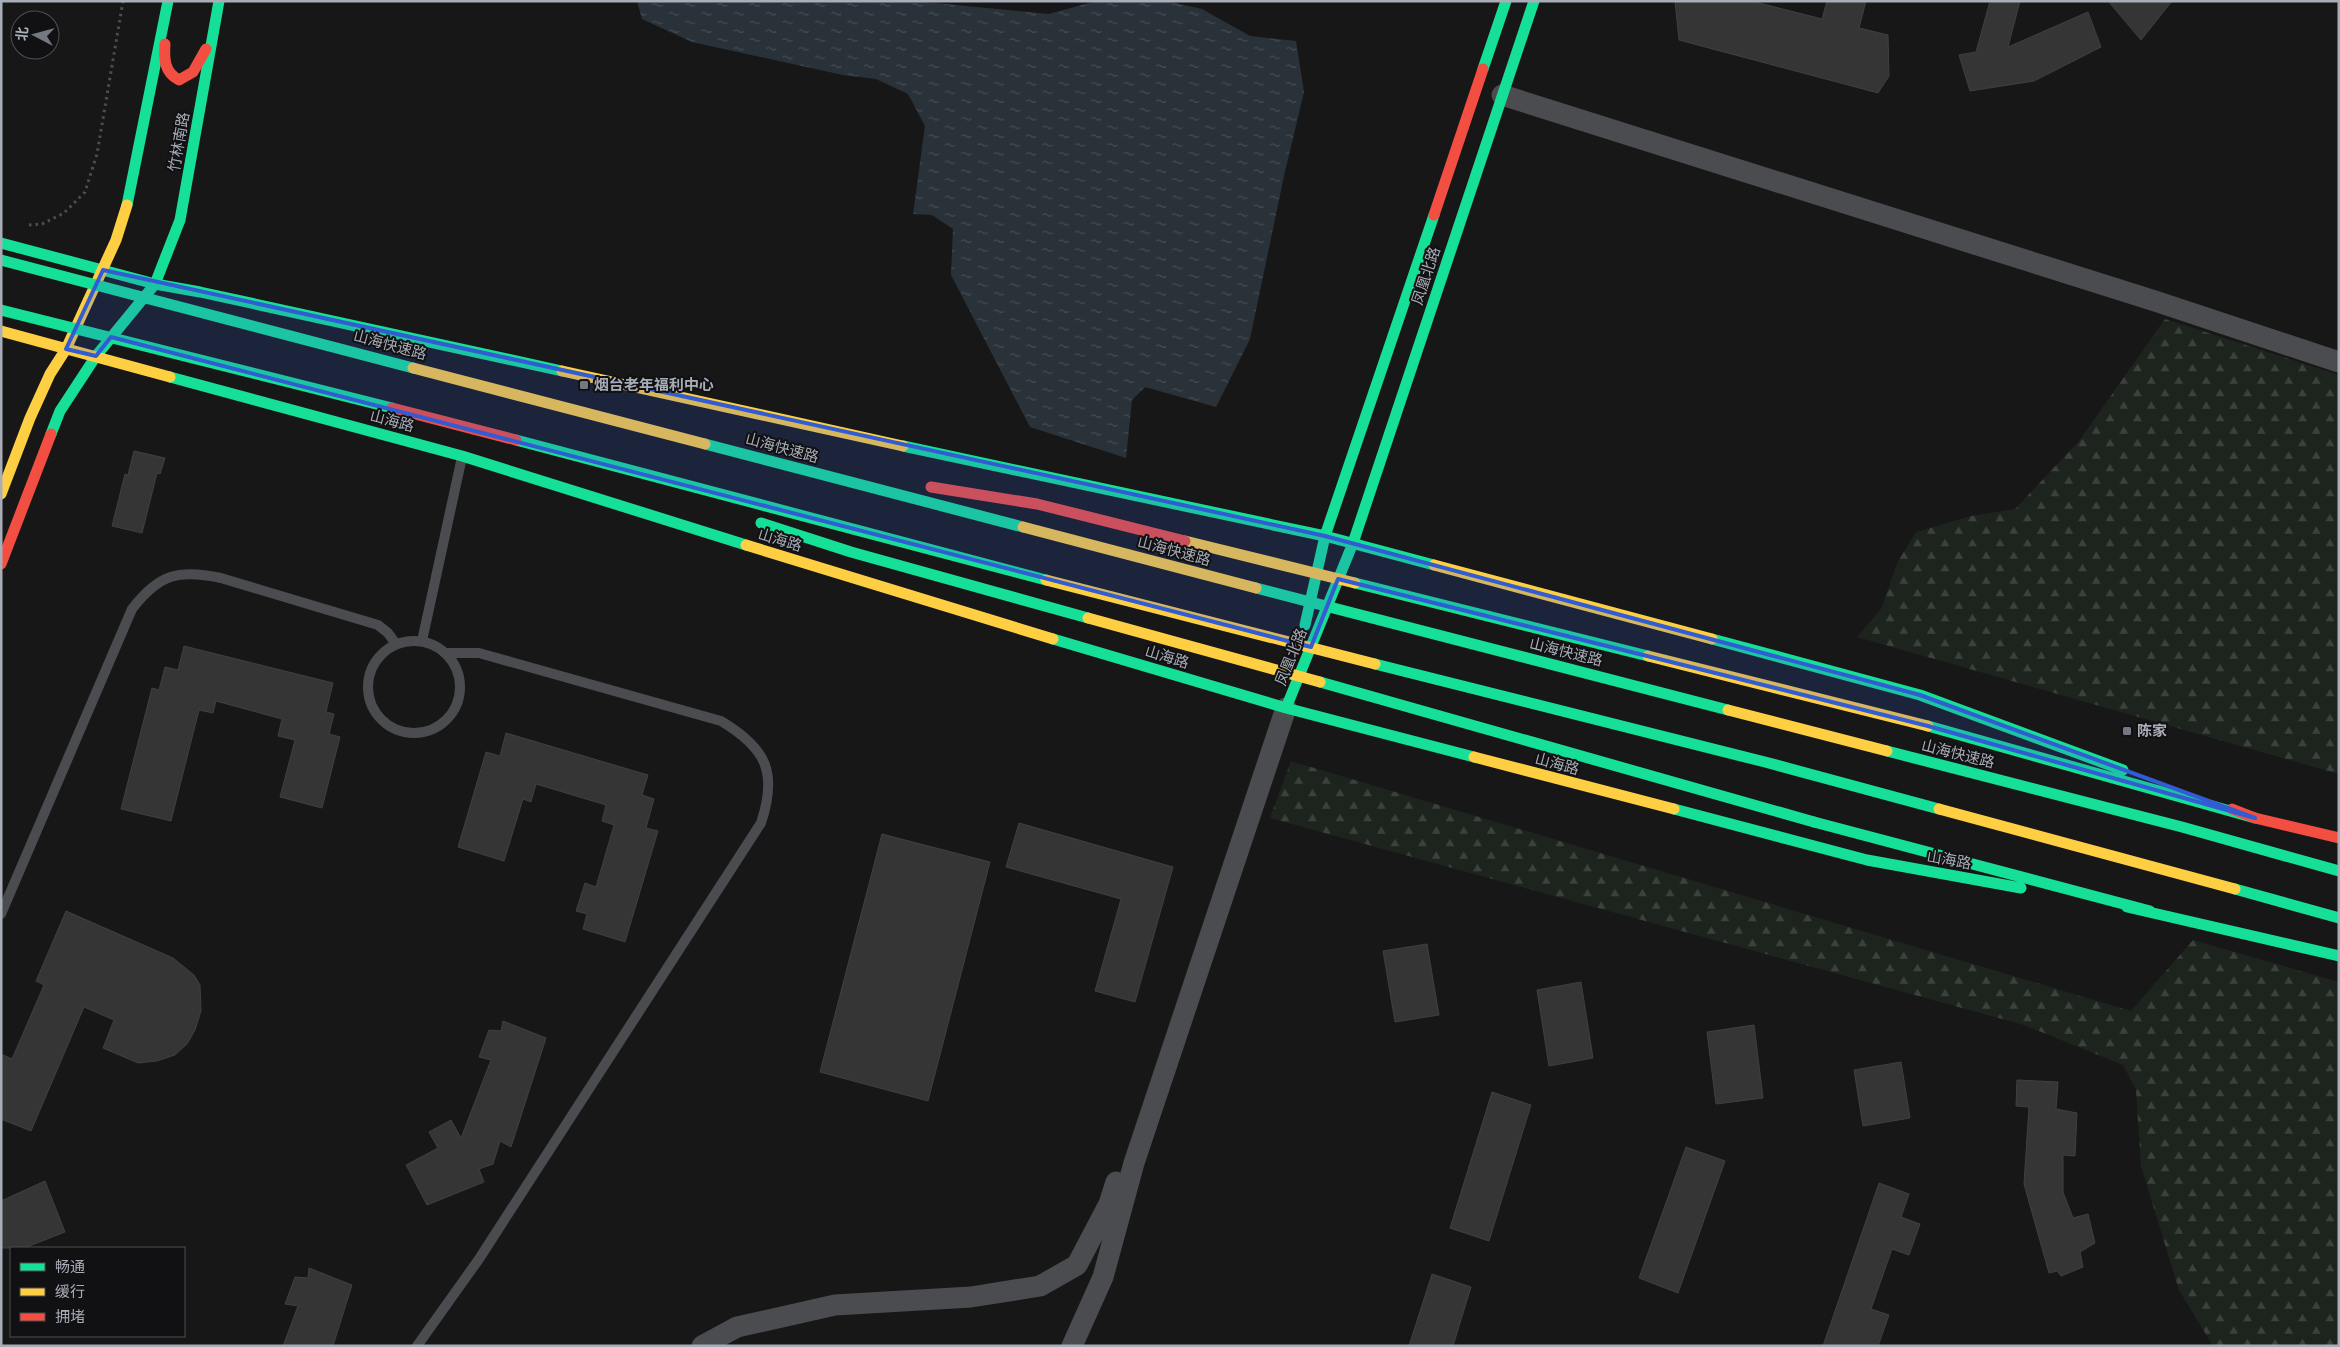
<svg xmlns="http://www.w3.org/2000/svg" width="2340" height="1347" font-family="'Varela Round','Noto Sans SC',sans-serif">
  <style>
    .forest { fill: url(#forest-firs) }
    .water { fill: url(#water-ripples) }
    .building { fill: #353536; stroke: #3f4043 }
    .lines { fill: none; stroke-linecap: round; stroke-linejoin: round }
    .path { stroke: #4d4e52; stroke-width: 3; stroke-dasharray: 2.5 4; stroke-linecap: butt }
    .lane { stroke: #4b4c50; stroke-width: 10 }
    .street { stroke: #4b4c50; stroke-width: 21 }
    .fast { stroke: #16e098; stroke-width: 11 }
    .slow { stroke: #ffcf43; stroke-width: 11 }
    .jam { stroke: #f24e42; stroke-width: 11 }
    .fast-bridge { stroke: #16e098; stroke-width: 11 }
    .slow-bridge { stroke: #ffcf43; stroke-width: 11 }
    .jam-bridge { stroke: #f24e42; stroke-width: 11 }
    .marked { fill: #325cd3; fill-opacity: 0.2; stroke: #325cd3; stroke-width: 4; stroke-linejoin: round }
    .poi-dot { fill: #757880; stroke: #111113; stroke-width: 2 }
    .labels { text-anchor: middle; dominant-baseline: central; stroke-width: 4; stroke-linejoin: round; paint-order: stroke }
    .street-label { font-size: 15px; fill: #a8adb8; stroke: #111113 }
    .poi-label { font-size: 15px; font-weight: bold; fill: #a8adb8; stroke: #111113; text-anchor: start }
  </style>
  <defs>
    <pattern id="forest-firs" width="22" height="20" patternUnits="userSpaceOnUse" patternTransform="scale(1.25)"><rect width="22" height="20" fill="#1d241e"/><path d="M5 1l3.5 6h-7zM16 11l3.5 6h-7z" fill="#3b413d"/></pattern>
    <pattern id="water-ripples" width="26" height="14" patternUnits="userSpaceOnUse" patternTransform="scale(1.25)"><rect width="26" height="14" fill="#2a3239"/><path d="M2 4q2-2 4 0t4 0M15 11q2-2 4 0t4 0" fill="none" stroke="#464d54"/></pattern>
  </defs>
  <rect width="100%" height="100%" fill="#171717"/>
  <path class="forest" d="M2165,319l174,56v399l-482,-137 24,-28 17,-48 18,-29 55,-16 44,-7 64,-68z
    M1291,761l840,250 62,-71 146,42v364h-126l-34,-56 -38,-124 -5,-76 -13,-25 -99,-40 -754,-207z"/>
  <path class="water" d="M637,1h278l134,13 47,-13h70l36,8 48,27 46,5 8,51 -20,84 -34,163 -34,68 -71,-20 -13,13 -6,58 -96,-31 -79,-152 2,-46 -21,-14 -19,-1 12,-88 -17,-32 -32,-15 -33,-4 -151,-33 -50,-23z"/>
  <path class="building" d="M1675,1h76l71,18 5,-18h39l-7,27 29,7 1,41 -11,17 -199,-53z
    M1990,1h30l-12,46 80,-35 13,35 -67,34 -64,10 -11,-36 17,-3z
    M2108,1h64l-31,39z
    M134,451l31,7 -5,16 -3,-1 -15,60 -30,-7 13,-52 3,1z
    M184,646l149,37 -7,29 8,2 -5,20 11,3 -18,71 -42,-11 15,-57 -17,-4 4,-17 -66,-18 -3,12 -14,-3 -28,111 -50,-12 31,-121 7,2 6,-23 13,3z
    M506,733l142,42 -6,20 12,4 -8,29 12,3 -33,111 -42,-13 4,-15 -11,-3 9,-28 11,4 18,-62 -12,-4 4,-16 -70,-21 -5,18 -8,-3 -19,62 -46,-14 28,-95 14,4z
    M1019,823l154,44 -38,135 -40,-11 26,-92 -115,-32z
    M882,834l108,28 -62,239 -108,-29z
    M66,911l107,47 21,17 6,10 1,26 -6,19 -8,14 -12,11 -18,6 -19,2 -35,-15 11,-28 -30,-13 -53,124 -30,-12v-65l11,5 32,-74 -8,-4z
    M1427,944l12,71 -44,7 -12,-71z
    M1581,982l12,76 -44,8 -12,-76z
    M503,1021l43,17 -35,109 -11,-6 -7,23 -14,5 5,13 -57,23 -21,-40 32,-17 -9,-16 22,-12 10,18 30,-78 -12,-3 10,-27 12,1z
    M1754,1025l9,73 -47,6 -9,-72z
    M1901,1062l9,56 -47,8 -9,-56z
    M2017,1080l41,2 -2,27 21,4 -2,43 -12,-1v37l10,26 15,-4 7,29 -15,9 3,15 -22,9 -4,-5 -8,2 -25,-89 5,-77 -13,-1z
    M1492,1092l39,13 -42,136 -39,-13z
    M1686,1147l39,14 -47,132 -39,-15z
    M45,1181l20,51 -41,16h-23v-47z
    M1879,1183l30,11 -8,23 19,7 -11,31 -17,-6 -21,60 18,6 -11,31h-55z
    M309,1268l43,17 -19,61h-50l15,-40 -13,-2 10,-27 13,1z
    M1432,1274l39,13 -18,59h-44z"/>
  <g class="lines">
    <path class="path" d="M29,225l13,-1 22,-11 21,-21 12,-38 26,-153"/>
    <path class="lane" d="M422,641l40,-184
      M368 687a46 46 0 1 1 92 0a46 46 0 1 1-92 0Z
      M1,914l131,-305c27,-35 46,-40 89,-31l157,47 10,8 8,11
      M417,1346l62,-87 282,-436c17,-51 5,-75 -40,-102l-242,-68h-33"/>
    <path class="street" d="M1502,95l653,206 184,61
      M702,1346l35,-19 98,-22 136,-8 69,-11 37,-21 32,-61 7,-22
      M1072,1346l31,-69 31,-114 152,-455"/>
    <path class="fast" d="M1483,69l23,-68
      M127,205l41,-204
      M1,243l154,41 45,8 362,79
      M170,377l292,79 284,89
      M51,434l9,-23 36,-55 59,-72 25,-64 39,-219
      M903,446l422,90 109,29
      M1305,625l20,-89 109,-321
      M1053,639l233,69 188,49
      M1712,639l208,56 203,75
      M1286,708l67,-165 181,-542
      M1928,726l327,92
      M1674,809l193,51 154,28
      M1814,822l336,89
      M2127,907l212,49"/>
    <path class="slow" d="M1,331l169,46
      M562,371l341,75
      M1,494l29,-76 20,-44 16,-25 50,-109 11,-35
      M746,545l307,94
      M1434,565l278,74
      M1474,757l200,52"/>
    <path class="jam" d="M165,44c-1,15 -1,28 14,36l14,-8 13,-23
      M1434,215l49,-146
      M1,564l50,-130
      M2232,809l23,9 84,20"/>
    <path class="fast-bridge" d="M1,260l412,108
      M1,310l391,98
      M516,440l530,140
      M705,444l318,83
      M761,523l90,29 237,66
      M1355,583l293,73
      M1256,588l472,122
      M1375,664l390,98 174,47
      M1320,682l494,140
      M1887,751l295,76 157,44
      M2235,889l104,29"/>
    <path class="slow-bridge" d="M413,368l292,76
      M1023,527l233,61
      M1185,541l170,42
      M1046,580l329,84
      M1088,618l232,64
      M1648,656l280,70
      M1728,710l159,41
      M1939,809l296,80"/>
    <path class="jam-bridge" d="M392,408l124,32
      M931,487l106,17 148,37"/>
  </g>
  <path class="marked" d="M103,270l1222,266 595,159 335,123 -327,-92 -590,-147 -27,68 -1200,-310 -15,19 -30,-7z"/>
  <g class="poi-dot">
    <rect x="579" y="380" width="10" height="10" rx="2.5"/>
    <rect x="2122" y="726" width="10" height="10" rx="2.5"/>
  </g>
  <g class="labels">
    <g class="street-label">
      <text transform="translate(179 142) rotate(-80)">竹林南路</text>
      <text transform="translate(1426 276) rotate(-72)">凤凰北路</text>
      <text transform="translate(390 345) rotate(15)">山海快速路</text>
      <text transform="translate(392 421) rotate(15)">山海路</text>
      <text transform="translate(782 448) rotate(15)">山海快速路</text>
      <text transform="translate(780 540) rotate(17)">山海路</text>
      <text transform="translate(1174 551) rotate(15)">山海快速路</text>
      <text transform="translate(1566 652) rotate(14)">山海快速路</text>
      <text transform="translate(1167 657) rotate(17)">山海路</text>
      <text transform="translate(1291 657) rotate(-68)">凤凰北路</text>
      <text transform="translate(1958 754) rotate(14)">山海快速路</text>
      <text transform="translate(1557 764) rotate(15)">山海路</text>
      <text transform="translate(1949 860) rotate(10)">山海路</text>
    </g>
    <g class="poi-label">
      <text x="594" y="385">烟台老年福利中心</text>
      <text x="2137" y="731">陈家</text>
    </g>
  </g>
  <rect width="2340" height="1347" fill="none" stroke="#a8adb8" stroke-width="5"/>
  <rect x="10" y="1247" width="175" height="90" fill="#111113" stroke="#4d4f55"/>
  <rect x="20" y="1263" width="25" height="8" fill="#16e098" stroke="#4d4f55"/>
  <text x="55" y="1272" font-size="15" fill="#a8adb8">畅通</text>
  <rect x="20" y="1288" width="25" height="8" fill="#ffcf43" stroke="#4d4f55"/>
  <text x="55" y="1297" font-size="15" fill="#a8adb8">缓行</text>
  <rect x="20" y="1313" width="25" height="8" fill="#f24e42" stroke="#4d4f55"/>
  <text x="55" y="1322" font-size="15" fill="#a8adb8">拥堵</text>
  <g transform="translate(35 35) rotate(276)"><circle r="24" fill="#111113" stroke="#4d4f55"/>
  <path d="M0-4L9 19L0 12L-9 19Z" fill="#757880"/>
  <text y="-8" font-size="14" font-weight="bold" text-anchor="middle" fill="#a8adb8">北</text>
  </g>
</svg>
